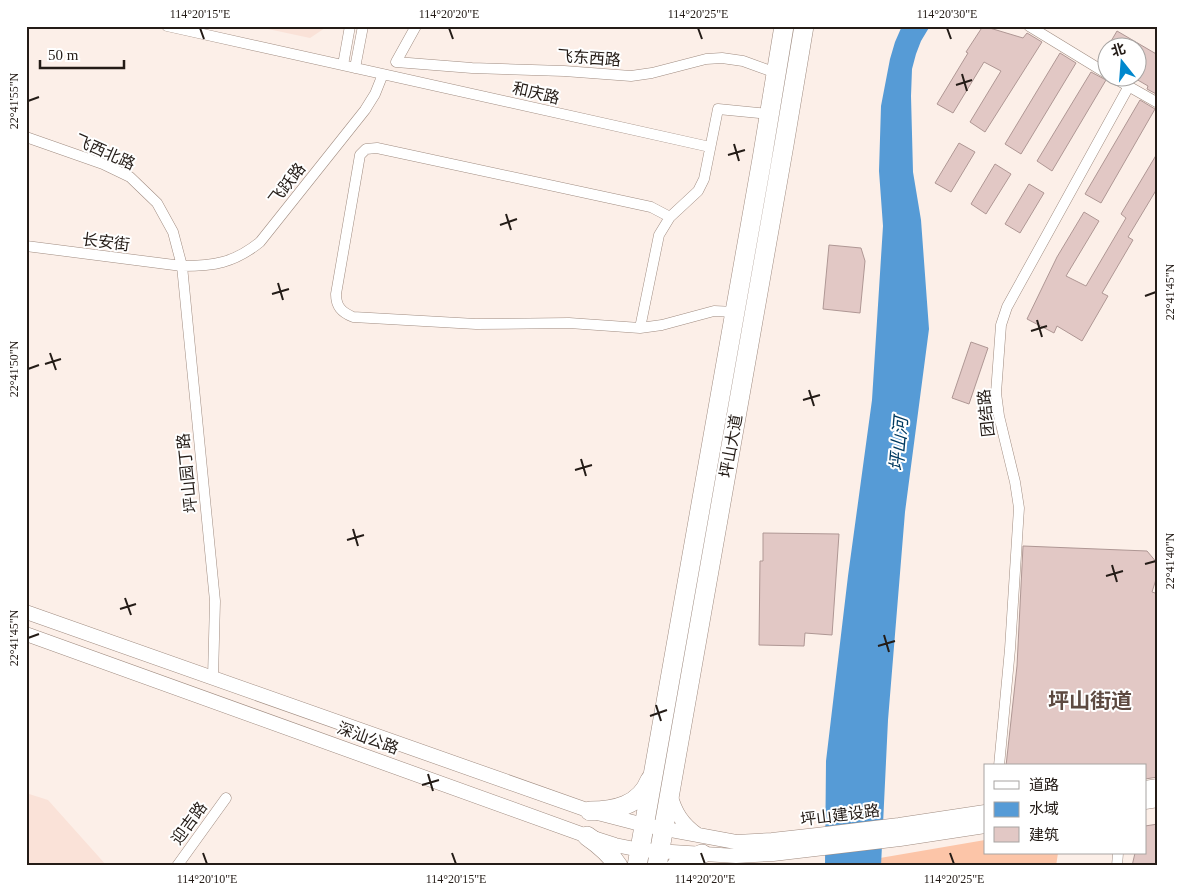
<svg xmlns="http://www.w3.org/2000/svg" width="1184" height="892" font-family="'Times New Roman','Noto Sans SC',serif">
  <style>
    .education { fill: #fae2d8 }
    .green { fill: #fcc5a8 }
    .water { fill: #569bd6 }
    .building { fill: #e2c8c5; stroke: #af9794 }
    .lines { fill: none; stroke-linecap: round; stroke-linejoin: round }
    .street-casing { stroke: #a08c81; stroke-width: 11 }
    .secondary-casing { stroke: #a08c81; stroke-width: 15 }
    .highway-casing { stroke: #a08c81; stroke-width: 20 }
    .street { stroke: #fff; stroke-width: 10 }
    .secondary { stroke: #fff; stroke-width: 14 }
    .highway { stroke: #fff; stroke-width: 19 }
    .ticks { fill: none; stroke: #241c17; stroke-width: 2 }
    .labels { text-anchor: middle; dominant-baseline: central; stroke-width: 4; stroke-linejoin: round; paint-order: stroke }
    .street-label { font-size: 16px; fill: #241c17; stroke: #fff }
    .water-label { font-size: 18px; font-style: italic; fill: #013a60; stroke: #fff }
    .district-label { font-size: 21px; font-weight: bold; fill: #5d4a41; stroke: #fff }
    .neatline { fill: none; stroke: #241c17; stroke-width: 2 }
    .ticks-label { font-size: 12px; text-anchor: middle; fill: #241c17 }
  </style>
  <rect width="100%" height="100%" fill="#fcefe8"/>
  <path class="education" d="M254,26h74l-18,12z
    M26,793l22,7 59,66h-81z"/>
  <path class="green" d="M985,840v13h73l-2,13h-175l-1,-8z"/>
  <path class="water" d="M902,26h28l-9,15 -5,13 -4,15 -1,27 2,76 8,48 8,109 -24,183 -17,208 -7,146h-56l1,-105 22,-185 24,-176 11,-174 -4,-55 2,-65 9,-47 5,-17z"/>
  <path class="building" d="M983,26l40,12 4,-5 15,9 -57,90 -15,-10 31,-51 -17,-9 -31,51 -16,-9 31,-51 -2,-1z
    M1117,31l41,24v40l-11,-6 1,-3 -12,-7v-31h-29z
    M1060,53l16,10 -55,91 -16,-10z
    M1091,72l15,8 -54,91 -15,-10z
    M1140,100l15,9 -54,94 -16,-9z
    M959,143l16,9 -24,40 -16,-9z
    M1158,152v35l-30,50 5,3 -31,53 6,3 -26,45 -25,-15 -3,7 -27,-14 30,-62 27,-45 15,9 -33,55 20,10 40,-68 -5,-4z
    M995,164l16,10 -25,40 -15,-10z
    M1029,184l15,9 -24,40 -15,-9z
    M829,245l32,3 4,13 -5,52 -37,-4z
    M971,342l17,6 -19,56 -17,-6z
    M763,533l76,1 -7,101 -27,-2 -1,13 -45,-1 1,-84h3z
    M1023,546l124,5 11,13v9l-6,19 6,2v183l-13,2v-13h-139l11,-100z
    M1158,824v42h-26l3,-13h10v-27z"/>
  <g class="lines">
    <g class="street-casing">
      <path id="street" d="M167,26l543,121
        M416,26l-20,36 76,6 92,3 67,5 21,-3 54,-14 16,-1 21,3 33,12
        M1029,26l77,47
        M343,65l7,-39
        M355,68l8,-42
        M1114,78l44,25
        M26,137l77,27 27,13 27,26 16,29 9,34 33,335 -2,76
        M670,217l-19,-10 -274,-59 -11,1 -6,6 -24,139c0,12 5,18 17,23l123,7 93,-1 71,5 22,-3 52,-14 21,1
        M26,246l156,20c32,0 52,-3 78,-24l105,-132 10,-16 8,-20
        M640,328l19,-93 11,-18 28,-26 6,-12 14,-70 51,5
        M999,766l11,-117 9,-141 -4,-26 -16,-66 -3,-23 5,-68 6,-18 122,-221
        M177,866l49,-68
        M1117,866l1,-13"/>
    </g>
    <g class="secondary-casing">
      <path id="secondary" d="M26,612l564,199 54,14 92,17 36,-2 45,-5 82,-10 86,-13
        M26,634l561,202 28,9 25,5 96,6 37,-2 127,-15 85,-13
        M1145,788l13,-2
        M670,794c5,18 12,30 28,41
        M1145,802l13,-2"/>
    </g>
    <g class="highway-casing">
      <path id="highway" d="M590,811c24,0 50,-5 60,-31
        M587,836c13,9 23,17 31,30
        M637,866l125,-707 22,-133
        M657,866l127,-721 20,-119
        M676,866l26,-12"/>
    </g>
    <use href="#street" class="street"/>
    <use href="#secondary" class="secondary"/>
    <use href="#highway" class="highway"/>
  </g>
  <path class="ticks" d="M200,28l4,11M449,28l4,11M698,28l4,11M947,28l4,11M962,74l5,17M956,85l16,-5M28,101l11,-4M734,144l5,17M728,155l17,-5M506,214l5,16M500,225l17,-6M278,283l5,17M272,294l17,-5M1145,296l11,-4M1037,320l5,17M1031,331l16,-5M50,353l6,17M45,364l16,-5M28,369l11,-4M809,390l5,16M803,400l17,-5M581,459l5,17M575,470l17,-5M353,529l5,17M347,540l17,-5M1145,564l11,-3M1112,565l5,17M1106,576l17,-5M125,598l6,17M120,609l16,-5M884,635l5,17M28,638l11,-4M878,646l17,-5M656,705l5,16M650,716l17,-6M428,774l5,17M422,785l17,-5M203,853l4,11M452,853l4,11M701,853l4,11M950,853l4,11"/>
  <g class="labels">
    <g class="street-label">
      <text transform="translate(589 58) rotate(4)">飞东西路</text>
      <text transform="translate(536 93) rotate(13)">和庆路</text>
      <text transform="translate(105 152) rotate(24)">飞西北路</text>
      <text transform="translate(287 184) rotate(-52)">飞跃路</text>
      <text transform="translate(106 242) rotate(7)">长安街</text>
      <text transform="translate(986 413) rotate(-96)">团结路</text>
      <text transform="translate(731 446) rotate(-80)">坪山大道</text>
      <text transform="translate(187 473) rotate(-96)">坪山园丁路</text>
      <text transform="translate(368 738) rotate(20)">深汕公路</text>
      <text transform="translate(840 815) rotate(-7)">坪山建设路</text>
      <text transform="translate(189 823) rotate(-54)">迎吉路</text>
    </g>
    <g class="water-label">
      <text transform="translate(899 444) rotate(-85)">坪山河</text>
    </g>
    <g class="district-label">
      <text x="1090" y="701">坪山街道</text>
    </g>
  </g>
  <rect width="1184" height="892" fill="none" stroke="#ffffff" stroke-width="55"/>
  <rect x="984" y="764" width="162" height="90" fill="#ffffff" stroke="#a7a4a2"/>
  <rect x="994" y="781" width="25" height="8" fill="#ffffff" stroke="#a7a4a2"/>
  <text x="1029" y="790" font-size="15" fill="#241c17">道路</text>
  <rect x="994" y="802" width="25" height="15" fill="#569bd6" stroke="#a7a4a2"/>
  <text x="1029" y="814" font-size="15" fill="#241c17">水域</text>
  <rect x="994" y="827" width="25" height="15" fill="#e2c8c5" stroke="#a7a4a2"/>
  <text x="1029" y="840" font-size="15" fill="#241c17">建筑</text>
  <g transform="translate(1122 62) rotate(343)"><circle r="24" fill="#ffffff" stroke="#a7a4a2"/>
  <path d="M0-4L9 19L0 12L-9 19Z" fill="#0087cd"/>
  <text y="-8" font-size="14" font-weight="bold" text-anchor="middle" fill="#241c17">北</text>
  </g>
  <path d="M40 60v8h84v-8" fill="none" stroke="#241c17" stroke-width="2.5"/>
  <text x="48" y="60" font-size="15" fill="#241c17" stroke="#ffffff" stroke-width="4" paint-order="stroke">50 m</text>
  <rect x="28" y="28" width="1128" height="836" class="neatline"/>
  <g class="ticks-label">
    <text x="200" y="18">114°20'15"E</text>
    <text x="449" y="18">114°20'20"E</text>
    <text x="698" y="18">114°20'25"E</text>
    <text x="947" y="18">114°20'30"E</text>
    <text transform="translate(14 101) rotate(-90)" y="4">22°41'55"N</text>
    <text transform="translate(1170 292) rotate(-90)" y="4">22°41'45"N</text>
    <text transform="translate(14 369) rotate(-90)" y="4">22°41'50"N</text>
    <text transform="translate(1170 561) rotate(-90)" y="4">22°41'40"N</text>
    <text transform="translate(14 638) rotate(-90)" y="4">22°41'45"N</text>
    <text x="207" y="883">114°20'10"E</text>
    <text x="456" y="883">114°20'15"E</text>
    <text x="705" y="883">114°20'20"E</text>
    <text x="954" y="883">114°20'25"E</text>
  </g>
</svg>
